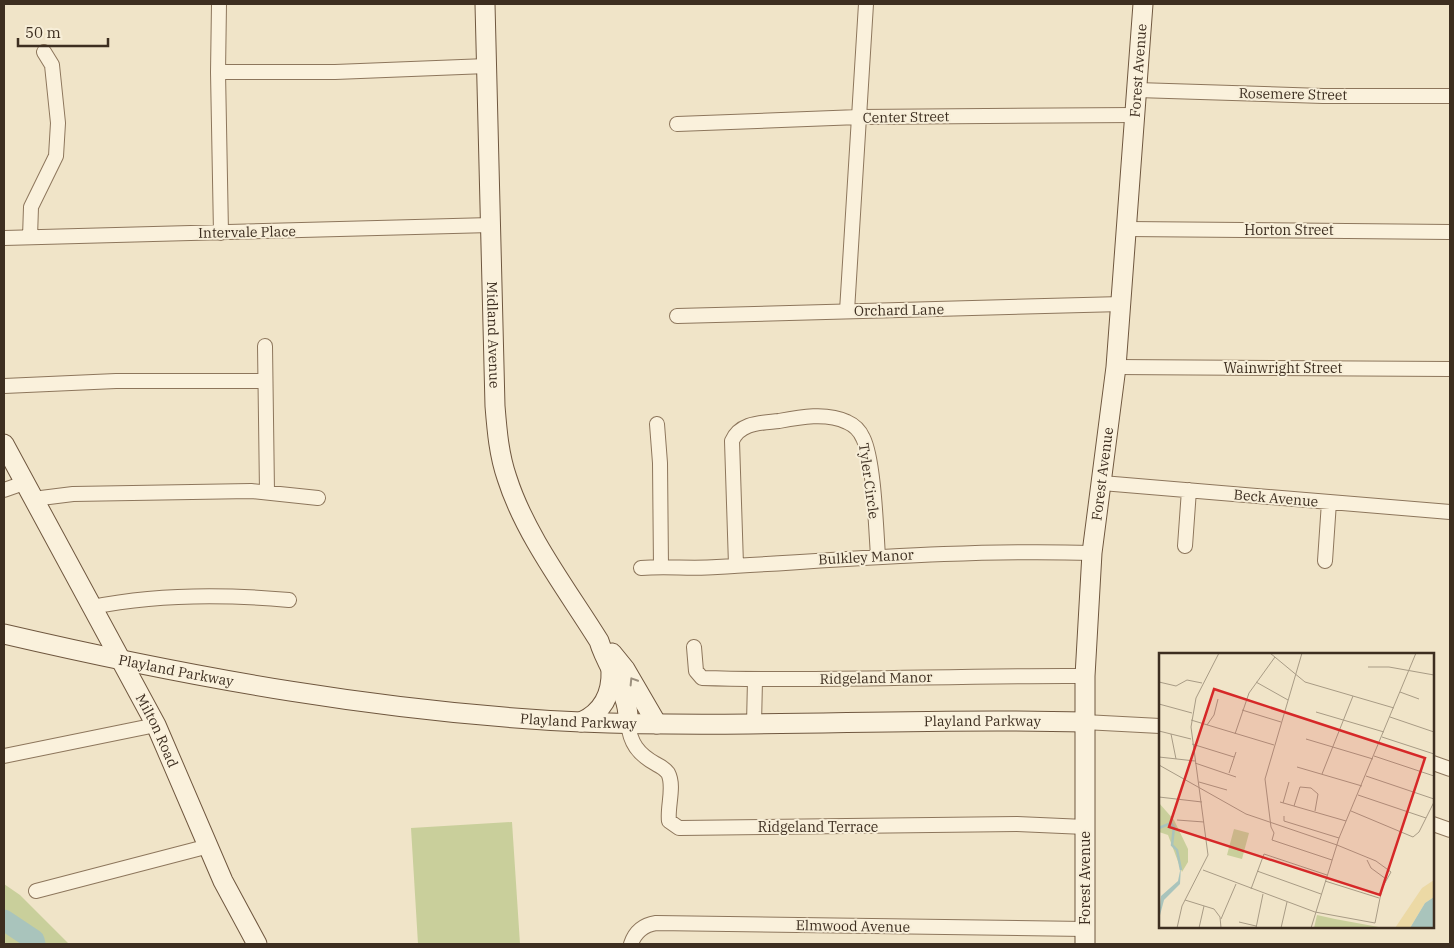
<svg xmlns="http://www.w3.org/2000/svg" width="1454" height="948" font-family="'IBM Plex Serif',serif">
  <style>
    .green { fill: #c9cf9b }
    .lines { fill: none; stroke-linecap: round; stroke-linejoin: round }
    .river { stroke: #a9c4bc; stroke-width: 21 }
    .street-casing { stroke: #8d765c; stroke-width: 16 }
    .secondary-casing { stroke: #6f573f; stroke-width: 21 }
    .street { stroke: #faf1dc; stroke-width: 14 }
    .secondary { stroke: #faf1dc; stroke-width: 19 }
    .oneway { stroke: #9c907e }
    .labels { text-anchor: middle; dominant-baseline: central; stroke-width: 4; stroke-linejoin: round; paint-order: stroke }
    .street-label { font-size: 14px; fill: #3d2e20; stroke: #f7eed8 }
    .inset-river { fill: none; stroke: #a9c4bc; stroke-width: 2.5 }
    .inset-road { fill: none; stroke: #a89b85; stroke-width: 1 }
    .view { fill: #d62828; fill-opacity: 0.15; stroke: #d62828; stroke-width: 2.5 }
    .inset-edge { fill: none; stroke: #3d2e20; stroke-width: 2.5 }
  </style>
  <rect width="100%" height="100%" fill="#f0e4c8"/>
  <path class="green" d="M512,822l8,122h-102l-7,-116z
    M4,884l16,11 49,49h-65z"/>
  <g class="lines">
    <path class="river" d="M4,920l30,20 1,4"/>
    <g class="street-casing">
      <path id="street" d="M219,4l-1,68 3,161
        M218,72h117l152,-6
        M1137,90l186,6h127
        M677,124l182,-7 276,-2
        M1127,229l323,3
        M30,237l1,-30 25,-51 2,-33 -6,-58 -8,-13
        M4,238l487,-13
        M847,311l19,-307
        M677,316l445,-12
        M265,346l2,146
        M1116,367l334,2
        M4,386l112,-5h149
        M657,424l3,39 1,104
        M1102,483l348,29
        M4,490l20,-7
        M33,499l40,-5 178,-3 67,7
        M1185,546l4,-56
        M1325,561l4,-59
        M736,565l-4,-124c8,-19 30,-18 47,-20 21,-4 48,-9 68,1 7,3 13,9 16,16 11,22 13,91 15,118
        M641,568c25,-2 51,1 76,-1 125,-7 249,-18 375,-14
        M92,607c64,-13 132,-13 197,-7
        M694,647l2,24 6,7c127,4 255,-3 383,-2
        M1084,722l76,4
        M628,723c2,20 10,31 28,41 4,2 9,5 12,9 7,13 -1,34 1,48l10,7 338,-4 68,3
        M754,724l1,-44
        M4,756l152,-31
        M1433,763l17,6
        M1433,824l17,6
        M36,891l173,-45
        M631,944c4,-12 12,-19 25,-21l429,6"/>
    </g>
    <g class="secondary-casing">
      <g id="secondary">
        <path id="s1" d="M485,4l10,402c2,25 4,49 12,72 18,57 61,113 92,163 9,30 31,51 29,82"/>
        <path id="s2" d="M4,444l152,281 67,156 34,63"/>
        <path id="s3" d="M4,634c189,44 383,79 577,88 168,7 336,-5 503,0"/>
        <path d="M612,653l13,16 32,55"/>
        <path d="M581,722c22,-10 31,-28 30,-52"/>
        <path id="s4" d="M1085,944v-268l7,-123 24,-186 27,-363"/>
      </g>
    </g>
    <use href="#street" class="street"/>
    <use href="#secondary" class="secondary"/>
  </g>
  <defs><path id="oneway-chevron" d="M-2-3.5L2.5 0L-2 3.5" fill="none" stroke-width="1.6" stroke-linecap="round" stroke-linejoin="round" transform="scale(1.25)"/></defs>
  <use class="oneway" href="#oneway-chevron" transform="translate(633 681) rotate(-122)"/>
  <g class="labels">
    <g class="street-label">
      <text stroke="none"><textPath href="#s4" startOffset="876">Forest Avenue</textPath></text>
      <text transform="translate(1293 94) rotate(1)">Rosemere Street</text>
      <text transform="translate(906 117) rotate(-1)">Center Street</text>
      <text x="1289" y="230">Horton Street</text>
      <text transform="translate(247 232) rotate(-1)">Intervale Place</text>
      <text transform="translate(899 310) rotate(-1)">Orchard Lane</text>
      <text stroke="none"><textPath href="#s1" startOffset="331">Midland Avenue</textPath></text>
      <text x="1283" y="368">Wainwright Street</text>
      <text stroke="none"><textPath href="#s4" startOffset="471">Forest Avenue</textPath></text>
      <text transform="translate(869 481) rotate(82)">Tyler Circle</text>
      <text transform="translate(1276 498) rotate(5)">Beck Avenue</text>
      <text transform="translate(866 557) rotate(-3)">Bulkley Manor</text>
      <text stroke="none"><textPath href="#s3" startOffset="176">Playland Parkway</textPath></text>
      <text transform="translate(876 678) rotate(-1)">Ridgeland Manor</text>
      <text stroke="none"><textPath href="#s3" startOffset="582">Playland Parkway</textPath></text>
      <text stroke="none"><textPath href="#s3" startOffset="986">Playland Parkway</textPath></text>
      <text stroke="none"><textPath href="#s2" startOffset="325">Milton Road</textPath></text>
      <text x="818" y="827">Ridgeland Terrace</text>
      <text transform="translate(1085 878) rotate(-90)">Forest Avenue</text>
      <text transform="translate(853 926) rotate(1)">Elmwood Avenue</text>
    </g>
  </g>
  <g transform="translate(1159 653)">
    <rect width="275" height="275" fill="#f0e4c8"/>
    <path d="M0,150l15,17 14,29v13l-6,10 -14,-37 -9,-3zM75,176l15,4 -7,26 -15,-4zM158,262l18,4 49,9h-70z" fill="#c9cf9b"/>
    <path d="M275,227v17l-9,6 -15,25h-15l27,-40z" fill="#ecd9a5"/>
    <path d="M22,213l-1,18 -16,16 -5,19 2,-23 17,-15zM275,244v31h-24l15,-25z" fill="#a9c4bc"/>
    <path class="inset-river" d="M0,175l12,-5 3,4 -2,18 5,5 4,20"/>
    <path class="inset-road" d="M111,0l35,29 89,26M143,0l-37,126 6,48 3,6 -2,7 60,20M209,14h21l45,8M0,29l17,4 11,-6 15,3M97,29l32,18M241,39l19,7M0,51l33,9M83,57l39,12M157,59l68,20M231,64l44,15M32,67l83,25M48,72l7,-10 4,-16M0,78l32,8M12,81l5,25M76,81l14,-41 26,-36M223,84l52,17M147,86l67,20M33,91l42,13M215,103l60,20M0,104l36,4M36,110l41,14M0,112l87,49 91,31M138,114l65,19M70,120l7,-21M163,121l31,-78M207,123l68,23M40,129l28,8M199,142l68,23M0,144l43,5M121,149l66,19M124,150l6,-21M135,153l6,-19 11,1 7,6 -3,17M192,158l62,26 6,-5 15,-30M125,163v5l55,17M18,167l27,2M208,207l4,8 15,11M44,217l112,42 60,11 7,-35 9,-16 -15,-11 -39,-16M98,218l64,23M166,228l54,17M92,236l13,-35 63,21M26,247l29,9 6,8 1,11M62,266l15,-35M80,269l17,4M18,275l5,-22 26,-51 -17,-128 5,-29 23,-45M40,275l5,-22M97,275l7,-34M122,275l6,-26M152,275l28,-90 77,-185"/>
    <path class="view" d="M55,36l211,69 -45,137 -211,-68z"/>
    <rect width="275" height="275" class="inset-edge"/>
  </g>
  <rect width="1454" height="948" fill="none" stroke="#3d2e20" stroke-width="10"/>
  <path d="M18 38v8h90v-8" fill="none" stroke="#3d2e20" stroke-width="2.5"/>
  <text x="25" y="38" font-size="15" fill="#3d2e20" stroke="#f7eed8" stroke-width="4" paint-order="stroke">50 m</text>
</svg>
